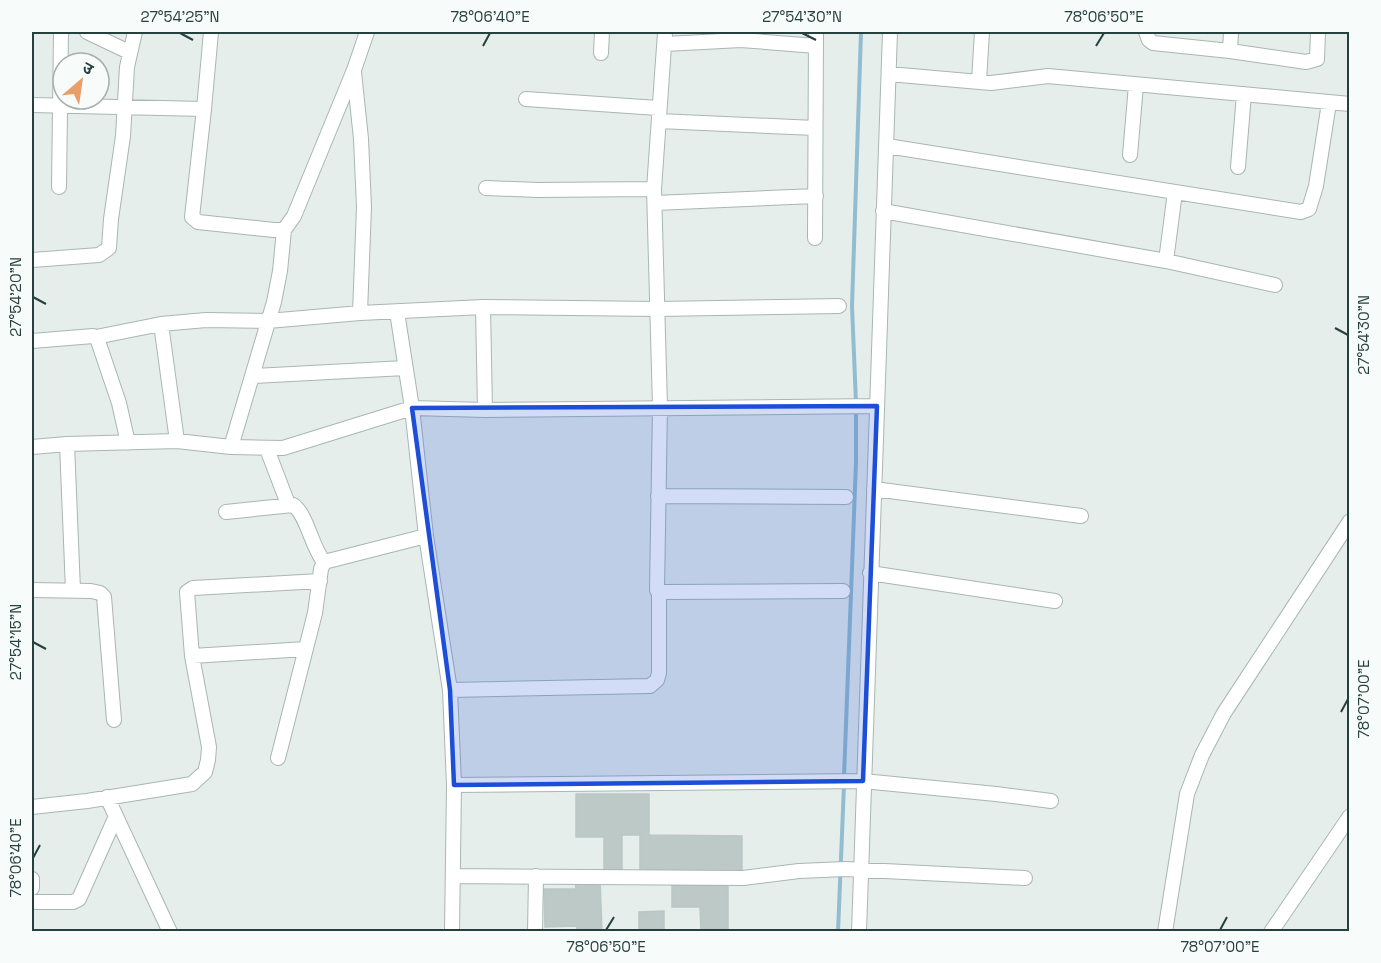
<svg xmlns="http://www.w3.org/2000/svg" width="1381" height="963" font-family="'Space Grotesk','Noto Sans Devanagari',sans-serif">
  <style>
    .lines { fill: none; stroke-linecap: round; stroke-linejoin: round }
    .stream { stroke: #92bccf; stroke-width: 4 }
    .building { fill: #bcc9c6; stroke: #b9c8c4; stroke-width: 1.5 }
    .minor-casing { stroke: #a9b6b4; stroke-width: 16 }
    .minor { stroke: #fff; stroke-width: 14 }
    .marked { fill: #1d4ed8; fill-opacity: 0.2; stroke: #1d4ed8; stroke-width: 4.5; stroke-linejoin: round }
    .ticks { fill: none; stroke: #26403d; stroke-width: 2 }
    .neatline { fill: none; stroke: #26403d; stroke-width: 2 }
    .ticks-label { font-size: 15px; text-anchor: middle; fill: #26403d }
  </style>
  <rect width="100%" height="100%" fill="#e6eeec"/>
  <g class="lines">
    <path class="stream" d="M856,403l-4,-97 9,-274
      M844,777l12,-315v-52
      M838,932l6,-147"/>
  </g>
  <path class="building" d="M576,794h73v41l93,1v39h-102v-40h-18v38h-18v-36h-28z
    M600,879l2,53h-25v-6l-32,1 -1,-38h32l-1,-9z
    M728,884v48h-27l-1,-25h-28v-22z
    M664,911v21h-25v-20z"/>
  <g class="lines">
    <g class="minor-casing">
      <path id="minor" d="M87,32l42,20
        M665,32l-11,157 6,218 -3,183 5,2 181,-1
        M1146,32l3,8 4,3 77,8 76,11 11,-3 1,-27
        M665,44l76,-4 75,6
        M1230,51l1,-19
        M601,53l1,-21
        M354,72l7,67 3,68 -4,106
        M889,74l102,9 57,-7 302,28
        M979,81l3,-49
        M526,99l132,9
        M32,105l172,4 -12,108 6,5 76,8h10l10,-14 60,-146 13,-38
        M204,109l7,-77
        M659,121l156,7
        M887,146l414,66 8,-3 7,-23 13,-83
        M1130,155l6,-70
        M1238,167l6,-73
        M59,187l2,-155
        M486,188l51,2 117,-1
        M1175,192l-9,69 109,24
        M655,203l161,-7
        M883,211l283,50
        M815,238l1,-206
        M32,260l67,-5 10,-7 2,-29 12,-83 4,-69 8,-35
        M161,324l16,117
        M96,337l65,-13 45,-4 62,1 92,-8 123,-6
        M32,341l61,-5 4,2 22,65 9,40
        M252,376l153,-8
        M485,410l-2,-103 174,2 182,-3
        M67,444l6,146
        M32,447l35,-3 110,-3 54,6 52,1 129,-40 -15,-96
        M231,447l43,-145 6,-31 4,-41
        M267,449l21,55
        M874,489l207,27
        M658,496l188,1
        M226,512l67,-7c14,9 18,41 31,57
        M870,573l185,28
        M32,590l59,1 9,2 4,4 10,123
        M192,656l114,-7
        M450,690l200,-4 7,-6 2,-7v-82
        M278,758l37,-145 6,-44 3,-7 102,-26
        M454,785l409,-4 133,13 55,7
        M107,797l63,135
        M32,807l55,-6 105,-17 13,-12 3,-12 1,-13 -17,-91 -5,-64 6,-4 127,-7
        M453,876l290,2 56,-7 46,-2 180,9
        M32,879v9
        M32,902h41l6,-3 37,-83
        M452,932l2,-147 -4,-95 -24,-154 -14,-128 73,2 392,-4
        M535,932l1,-56
        M859,932l31,-900
        M1165,932l22,-138 15,-39 22,-42 126,-192
        M1271,932l79,-116"/>
    </g>
    <use href="#minor" class="minor"/>
  </g>
  <path class="marked" d="M877,406l-14,375 -409,4 -4,-95 -38,-282z"/>
  <path class="ticks" d="M180,33l13,7M802,33l14,7M483,46l7,-13M1096,46l8,-13M33,297l13,7M1335,328l13,7M33,642l13,7M1341,712l7,-13M33,858l7,-13M606,930l8,-13M1220,930l7,-13"/>
  <rect width="1381" height="963" fill="none" stroke="#f7fbf9" stroke-width="66"/>
  <g transform="translate(81 81) rotate(29)"><circle r="28" fill="#f7fbf9" stroke="#a3b0ae" stroke-width="1.5"/>
  <path d="M0-4.5L10 22L0 15L-10 22Z" fill="#ea9e69"/>
  <text y="-9" font-size="16" font-weight="bold" text-anchor="middle" fill="#26403d">उ</text>
  </g>
  <rect x="33" y="33" width="1315" height="897" class="neatline"/>
  <g class="ticks-label">
    <text x="180" y="22">27°54'25"N</text>
    <text x="490" y="22">78°06'40"E</text>
    <text x="802" y="22">27°54'30"N</text>
    <text x="1104" y="22">78°06'50"E</text>
    <text transform="translate(16 297) rotate(-90)" y="5">27°54'20"N</text>
    <text transform="translate(1364 335) rotate(-90)" y="5">27°54'30"N</text>
    <text transform="translate(16 642) rotate(-90)" y="5">27°54'15"N</text>
    <text transform="translate(1364 699) rotate(-90)" y="5">78°07'00"E</text>
    <text transform="translate(16 858) rotate(-90)" y="5">78°06'40"E</text>
    <text x="606" y="952">78°06'50"E</text>
    <text x="1220" y="952">78°07'00"E</text>
  </g>
</svg>
